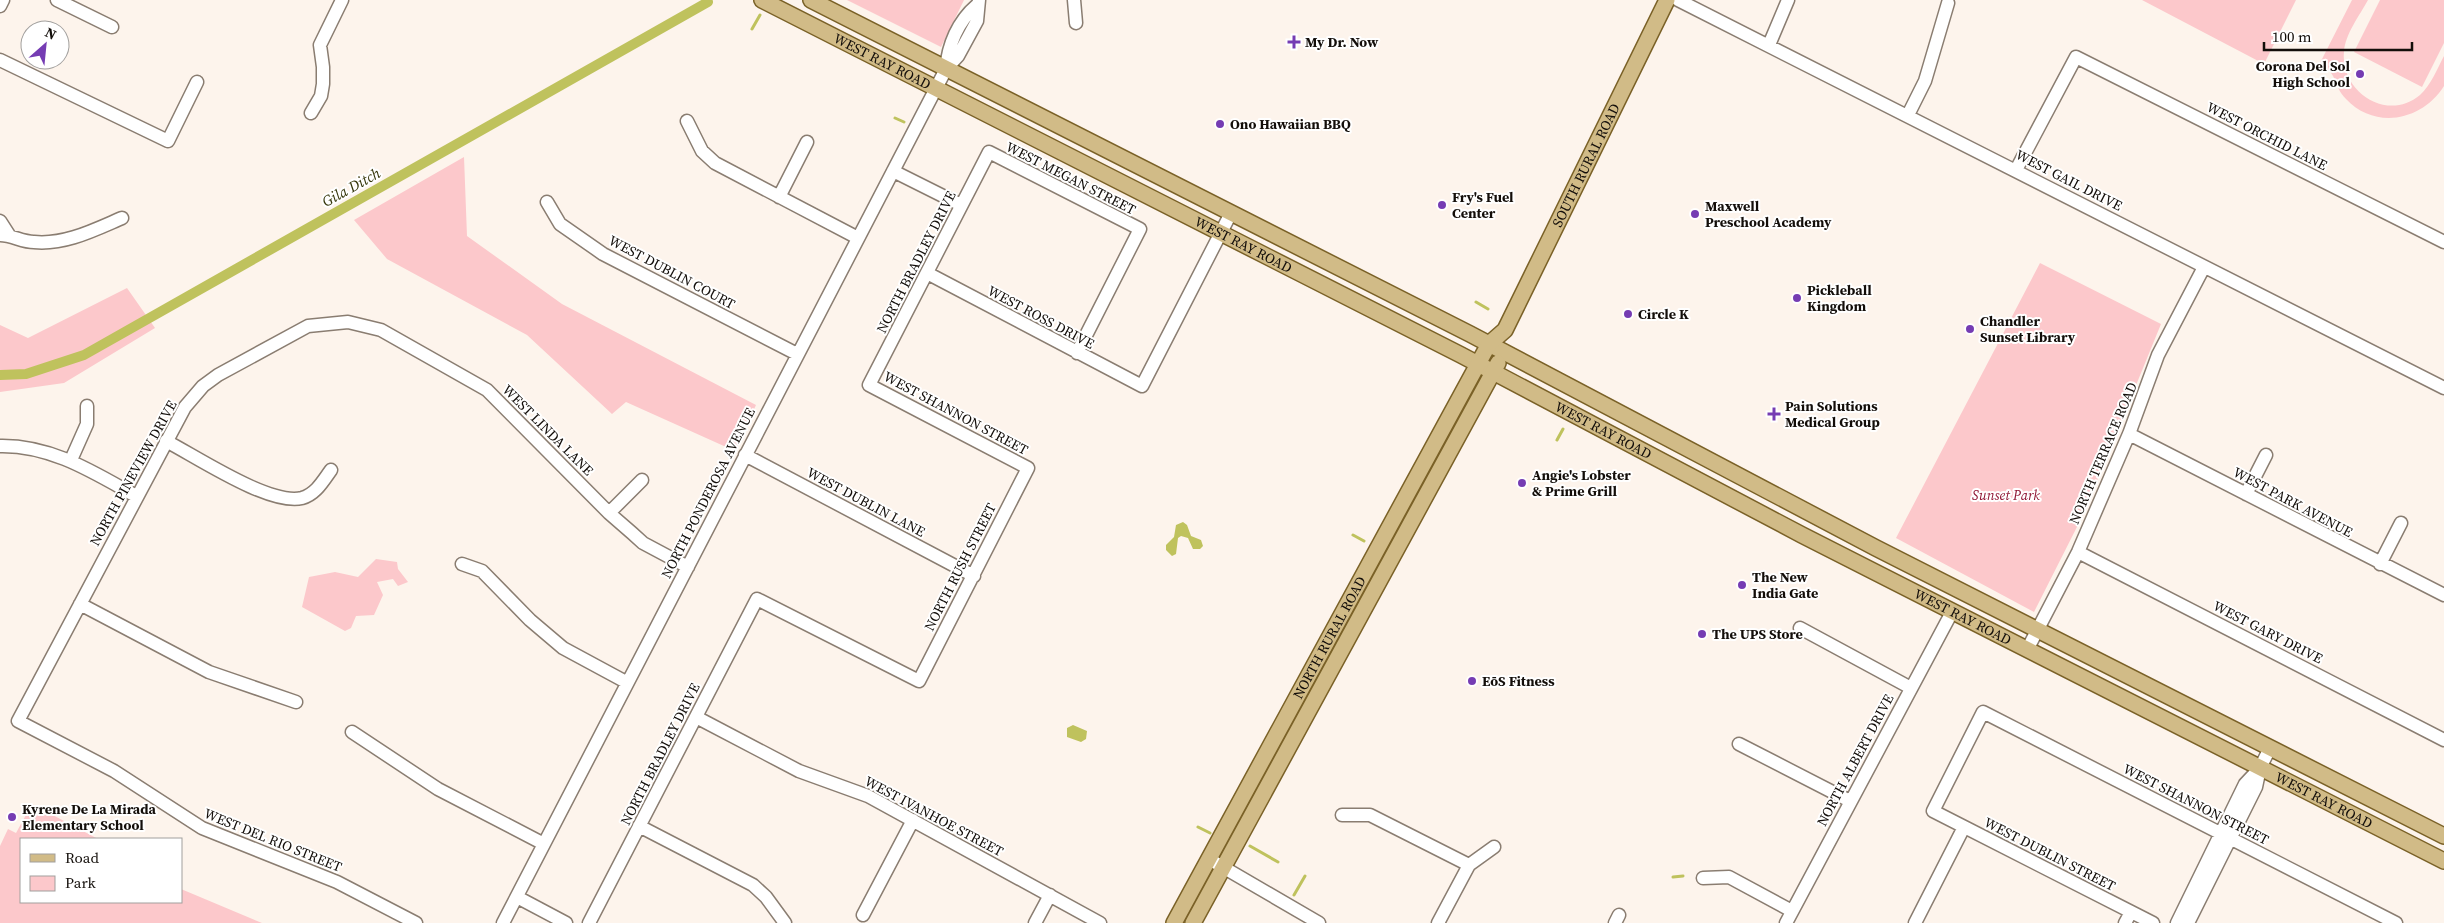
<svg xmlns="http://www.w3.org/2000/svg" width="2444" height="923" font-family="'Source Serif 4',serif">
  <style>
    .green { fill: #fcc8cb }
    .water { fill: #bfc25d }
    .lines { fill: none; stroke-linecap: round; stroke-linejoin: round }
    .stream { stroke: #bfc25d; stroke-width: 3 }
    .canal { stroke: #bfc25d; stroke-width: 10 }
    .minor-casing { stroke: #8a7d71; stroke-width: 15 }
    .major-casing { stroke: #7a6127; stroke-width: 18 }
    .minor { stroke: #fff; stroke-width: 12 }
    .major { stroke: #d1bb87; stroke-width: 15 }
    .poi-dot { fill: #753cb3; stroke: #fff; stroke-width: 2 }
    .labels { text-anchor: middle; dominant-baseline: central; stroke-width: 4; stroke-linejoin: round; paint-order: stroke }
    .poi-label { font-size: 14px; font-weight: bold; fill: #130e0a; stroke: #fff; text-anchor: start }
    .street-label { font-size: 14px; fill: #130e0a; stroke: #fff }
    .park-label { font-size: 14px; font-style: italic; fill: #901634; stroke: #fff }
    .water-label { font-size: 15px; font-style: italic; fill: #343509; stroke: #fff }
  </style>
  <rect width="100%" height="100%" fill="#fdf4ec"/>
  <path class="green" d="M847,0h117l-23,47z
    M2142,0h154l-32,64z
    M2352,0h16c-8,15 -23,34 -24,52 -4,39 43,71 76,43 11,-10 17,-26 24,-39v30c-22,35 -69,44 -98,13 -14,-15 -7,-24 -26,-36z
    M2380,0h64v43l-22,44 -68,-35z
    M464,157l3,79 95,68 194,101 -21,46 -109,-49 -14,12 -85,-79 -140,-76 -33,-39z
    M2040,263l121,61 -78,191 -49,97 -138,-74z
    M127,288l28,40 -91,55 -64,9v-67l28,13z
    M376,559l21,3 1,7 10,13 -10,4 -5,-7 -16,3 6,13 -9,20 -18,1 -5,12 -6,3 -43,-24 7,-30 26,-5 23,5z
    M32,804l66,35h-77v63h160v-13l81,34h-262v-77l8,-17 8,4z"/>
  <path class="water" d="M1183,522l4,3 4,11 10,4 2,6 -3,3h-7l-5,-11 -7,-2 -3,2 -2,16 -4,2 -6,-6v-5l8,-8 2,-12z
    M1073,725l14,6 -1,8 -5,3 -14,-5v-9z"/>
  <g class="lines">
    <path class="stream" d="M752,29l8,-14
      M895,118l9,4
      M1476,302l12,7
      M1557,440l6,-11
      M1353,535l11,6
      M1198,827l12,6
      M1250,846l28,16
      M1673,877l10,-1
      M1294,895l11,-19"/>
    <path class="canal" d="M0,375l26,-1 58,-19 624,-353"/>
    <g class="minor-casing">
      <path id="minor" d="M57,0l55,27
        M1074,0l2,23
        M1678,0l766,388
        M0,6l3,-6
        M1769,45l19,-45
        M0,60l168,81 29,-59
        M946,69c2,-24 12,-48 31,-64
        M311,113l10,-17 2,-12v-17l-3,-22 22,-45
        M1908,115l17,-34 23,-78
        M687,121l15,30 13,12 143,75
        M2016,170l60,-113 368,185
        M893,171l68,34
        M779,197l28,-55
        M547,202l13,22 43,30 194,100
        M0,221l9,14
        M0,235c12,0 22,7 34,7 31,3 60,-12 88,-24
        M927,273l215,113 89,-173
        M2129,434l315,161
        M166,441c31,16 104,65 136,57 14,-4 21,-17 29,-28
        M0,446c51,-1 93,26 136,50
        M745,455l229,121
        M71,460l16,-36v-18
        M2246,494l20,-39
        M609,513l33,-33
        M2078,552l366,188
        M462,564l20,7 48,49 33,28 63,34
        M2380,564l21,-41
        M80,604l129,68 87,30
        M1800,628l111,60
        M2027,650l51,-98 51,-118 29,-79 46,-88
        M696,717l103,54 69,25 232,127
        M352,732l86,57 106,55
        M1739,744l111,57
        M1342,815h28l99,50
        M639,826l114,59 13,12 19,26
        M1209,859l110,64
        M1703,878l26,-1 63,34
        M517,897l49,26
        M863,915l50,-95
        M416,923l-79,-41 -135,-54 -88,-57 -96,-50 167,-314 18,-21 15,-11 90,-49 40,-4 33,8 106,60 122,123 23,20 11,10 45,24
        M503,923l443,-854 12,-13 19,-35 2,-21
        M589,923l168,-324 162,82 109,-213 -159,-83 120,-233 151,77 -63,124
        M1035,923l15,-28
        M1438,923l31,-58 25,-18
        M1615,923l4,-8
        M1786,923l166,-311
        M1915,923l49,-96
        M2125,923l6,-11
        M2153,923l-220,-112 50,-99 413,211
        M2177,923l68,-139 15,-16 10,-20
        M2188,923l68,-136 4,-19"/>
    </g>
    <g class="major-casing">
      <g id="major">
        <path id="s1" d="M762,0l699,355 341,180 642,326"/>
        <path d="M811,0l659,334 406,214 568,288"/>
        <path id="s2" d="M1174,923l310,-570 5,-9 16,-14 162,-330"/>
        <path d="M1193,923l305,-560"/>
      </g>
    </g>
    <use href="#minor" class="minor"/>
    <use href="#major" class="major"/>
  </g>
  <g class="poi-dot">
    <path d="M1291.5 34.5h5v5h5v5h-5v5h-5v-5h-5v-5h5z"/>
    <circle cx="2360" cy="74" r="5"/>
    <circle cx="1220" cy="124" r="5"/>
    <circle cx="1442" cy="205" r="5"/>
    <circle cx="1695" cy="214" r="5"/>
    <circle cx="1797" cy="298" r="5"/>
    <circle cx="1628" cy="314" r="5"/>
    <circle cx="1970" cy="329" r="5"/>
    <path d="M1771.5 406.5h5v5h5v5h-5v5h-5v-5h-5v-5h5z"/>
    <circle cx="1522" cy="483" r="5"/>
    <circle cx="1742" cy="585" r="5"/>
    <circle cx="1702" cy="634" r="5"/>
    <circle cx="1472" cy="681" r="5"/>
    <circle cx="12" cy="817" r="5"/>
  </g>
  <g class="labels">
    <g class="poi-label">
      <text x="1305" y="42">My Dr. Now</text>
      <text x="2350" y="66" text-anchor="end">Corona Del Sol<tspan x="2350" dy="16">High School</tspan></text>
      <text x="1230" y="124">Ono Hawaiian BBQ</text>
      <text x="1452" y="197">Fry's Fuel<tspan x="1452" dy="16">Center</tspan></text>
      <text x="1705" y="206">Maxwell<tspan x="1705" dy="16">Preschool Academy</tspan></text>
      <text x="1807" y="290">Pickleball<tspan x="1807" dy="16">Kingdom</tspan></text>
      <text x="1638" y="314">Circle K</text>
      <text x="1980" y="321">Chandler<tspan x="1980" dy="16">Sunset Library</tspan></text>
      <text x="1785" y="406">Pain Solutions<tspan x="1785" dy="16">Medical Group</tspan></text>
      <text x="1532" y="475">Angie's Lobster<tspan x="1532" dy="16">&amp; Prime Grill</tspan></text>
      <text x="1752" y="577">The New<tspan x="1752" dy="16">India Gate</tspan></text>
      <text x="1712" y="634">The UPS Store</text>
      <text x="1482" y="681">EōS Fitness</text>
      <text x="22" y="809">Kyrene De La Mirada<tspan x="22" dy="16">Elementary School</tspan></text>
    </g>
    <g class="street-label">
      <text stroke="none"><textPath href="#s1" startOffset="135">WEST RAY ROAD</textPath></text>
      <text transform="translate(2267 136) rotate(27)">WEST ORCHID LANE</text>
      <text stroke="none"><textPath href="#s2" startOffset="864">SOUTH RURAL ROAD</textPath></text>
      <text transform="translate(1071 178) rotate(27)">WEST MEGAN STREET</text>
      <text transform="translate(2069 180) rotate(27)">WEST GAIL DRIVE</text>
      <text stroke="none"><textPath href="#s1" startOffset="540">WEST RAY ROAD</textPath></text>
      <text transform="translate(916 262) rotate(-63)">NORTH BRADLEY DRIVE</text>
      <text transform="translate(672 272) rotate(28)">WEST DUBLIN COURT</text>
      <text transform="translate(1041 317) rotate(28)">WEST ROSS DRIVE</text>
      <text transform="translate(956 413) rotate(28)">WEST SHANNON STREET</text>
      <text transform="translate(548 430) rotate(45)">WEST LINDA LANE</text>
      <text stroke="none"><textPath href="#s1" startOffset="945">WEST RAY ROAD</textPath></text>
      <text transform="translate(2103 453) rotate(-67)">NORTH TERRACE ROAD</text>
      <text transform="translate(133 473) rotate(-61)">NORTH PINEVIEW DRIVE</text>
      <text transform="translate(708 493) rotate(-63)">NORTH PONDEROSA AVENUE</text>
      <text transform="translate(866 502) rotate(28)">WEST DUBLIN LANE</text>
      <text transform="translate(2293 502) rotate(28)">WEST PARK AVENUE</text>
      <text transform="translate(960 567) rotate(-63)">NORTH RUSH STREET</text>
      <text stroke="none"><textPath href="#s1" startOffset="1350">WEST RAY ROAD</textPath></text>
      <text transform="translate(2268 632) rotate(27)">WEST GARY DRIVE</text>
      <text stroke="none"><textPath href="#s2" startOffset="325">NORTH RURAL ROAD</textPath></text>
      <text transform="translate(660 754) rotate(-63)">NORTH BRADLEY DRIVE</text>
      <text transform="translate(1855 760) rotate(-62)">NORTH ALBERT DRIVE</text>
      <text stroke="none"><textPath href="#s1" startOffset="1755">WEST RAY ROAD</textPath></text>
      <text transform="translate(2196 804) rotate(27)">WEST SHANNON STREET</text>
      <text transform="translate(934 816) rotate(28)">WEST IVANHOE STREET</text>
      <text transform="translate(273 840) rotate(22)">WEST DEL RIO STREET</text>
      <text transform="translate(2050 854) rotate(27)">WEST DUBLIN STREET</text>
    </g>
    <g class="park-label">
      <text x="2006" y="495">Sunset Park</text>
    </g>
    <g class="water-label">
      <text transform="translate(351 187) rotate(-29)">Gila Ditch</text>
    </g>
  </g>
  <rect x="20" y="838" width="162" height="65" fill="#ffffff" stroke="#a19f9d"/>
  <rect x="30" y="854" width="25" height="8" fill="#d1bb87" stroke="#a19f9d"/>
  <text x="65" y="863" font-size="15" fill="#130e0a">Road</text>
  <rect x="30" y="876" width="25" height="15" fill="#fcc8cb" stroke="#a19f9d"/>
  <text x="65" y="888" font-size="15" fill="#130e0a">Park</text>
  <g transform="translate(45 45) rotate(27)"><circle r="24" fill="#ffffff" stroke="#a19f9d"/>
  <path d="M0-4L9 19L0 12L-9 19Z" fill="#753cb3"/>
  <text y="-8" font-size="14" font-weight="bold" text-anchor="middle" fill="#130e0a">N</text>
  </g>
  <path d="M2264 42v8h148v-8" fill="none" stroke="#130e0a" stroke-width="2.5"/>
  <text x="2272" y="42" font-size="15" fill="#130e0a" stroke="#ffffff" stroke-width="4" paint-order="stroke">100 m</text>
</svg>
